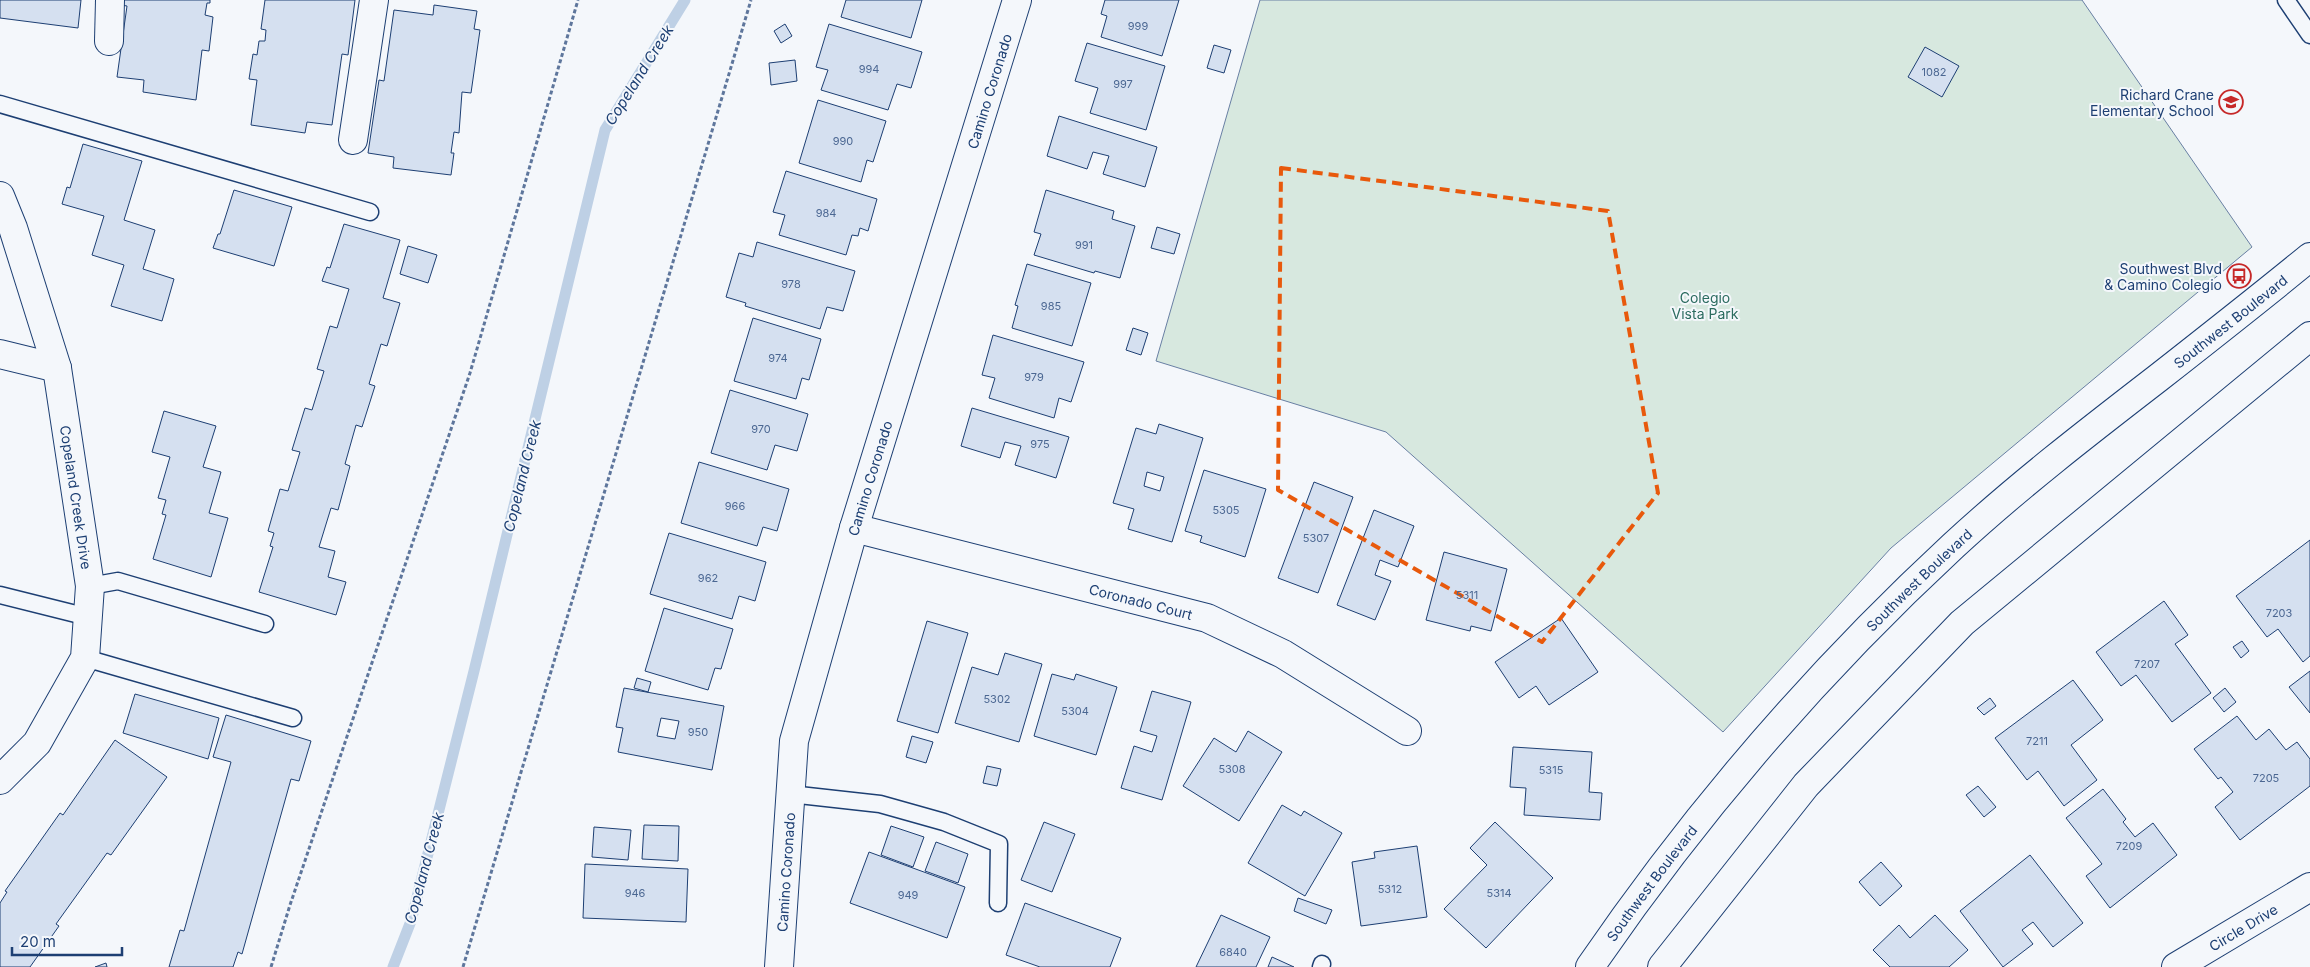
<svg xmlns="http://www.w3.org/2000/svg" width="2310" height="967" font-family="Inter,sans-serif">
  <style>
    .green { fill: #d7e8df; stroke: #687fa3 }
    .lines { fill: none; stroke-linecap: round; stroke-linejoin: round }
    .stream { stroke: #bed0e5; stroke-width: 11 }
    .building { fill: #d5e0f0; stroke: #1d3f73; fill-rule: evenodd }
    .lane-casing { stroke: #1d3f73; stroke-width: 19 }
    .street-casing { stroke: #1d3f73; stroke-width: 30 }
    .secondary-casing { stroke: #1d3f73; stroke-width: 30 }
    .path { stroke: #5e769c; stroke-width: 3; stroke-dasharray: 4 2.5; stroke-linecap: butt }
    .lane { stroke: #f4f7fb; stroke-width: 16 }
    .street { stroke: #f4f7fb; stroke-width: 28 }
    .secondary { stroke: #f4f7fb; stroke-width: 28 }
    .marked { fill: none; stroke: #e8590c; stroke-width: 4; stroke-dasharray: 10 6; stroke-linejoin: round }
    .labels { text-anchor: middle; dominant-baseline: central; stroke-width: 4; stroke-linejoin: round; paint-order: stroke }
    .number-label { font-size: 11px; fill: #4b6792 }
    .street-label { font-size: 14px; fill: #1d3f73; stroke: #f4f7fb }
    .poi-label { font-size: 14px; fill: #1d3f73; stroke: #f4f7fb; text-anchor: end }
    .park-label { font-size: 14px; fill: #2c6c60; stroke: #f4f7fb }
    .water-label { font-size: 15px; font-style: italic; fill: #1d3f73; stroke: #f4f7fb }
  </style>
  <rect width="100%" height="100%" fill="#f4f7fb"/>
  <path class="green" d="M1260,0h822l170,247 -361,301 -168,184 -337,-300 -230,-71z"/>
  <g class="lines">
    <path class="stream" d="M393,967l18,-46 63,-250 131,-541 80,-130"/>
  </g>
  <path class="building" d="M0,0h81l-3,28 -78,-10z
    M122,0h88v3h-3l-2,12 8,2 -4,34 -7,-1 -6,50 -53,-8 1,-12 -27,-3 10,-71 -6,-1z
    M265,0h90l-7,55 -6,-1 -10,71 -25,-3 -2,11 -54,-8 6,-45 -8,-1 4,-25 4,1 2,-14h6l1,-11 -5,-1z
    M846,0h76l-11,38 -70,-21z
    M1105,0h74l-17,56 -61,-19 6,-21 -6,-2z
    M434,5l43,6 -3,18 6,1 -9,63 -9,-1 -3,41 -5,-1 -3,21h3l-3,22 -58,-7 1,-11 -26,-4 11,-73 5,1 10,-71 39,5z
    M785,24l7,12 -11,7 -7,-12z
    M829,24l93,28 -11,36 -14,-4 -9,26 -67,-20 7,-20 -12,-3z
    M1087,43l78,23 -19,64 -56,-17 8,-25 -23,-7z
    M1214,45l17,5 -7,23 -17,-5z
    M1925,47l34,19 -17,31 -34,-20z
    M795,60l2,21 -26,4 -2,-22z
    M818,100l68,21 -13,41 -6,-2 -6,22 -62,-19z
    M1059,116l98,31 -12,40 -42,-13 6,-18 -16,-4 -6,17 -40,-13z
    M83,144l59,17 -18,59 31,10 -12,39 31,10 -12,42 -51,-15 13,-41 -32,-10 12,-39 -42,-12 5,-17 3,1z
    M786,171l91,28 -9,32 -8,-3 -2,8 -6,-1 -6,20 -67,-20 6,-20 -12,-3z
    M234,190l58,17 -18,59 -61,-18 5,-14h2z
    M1046,190l68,21 -2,8 23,7 -15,52 -25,-7 -1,2 -60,-18 7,-21 -7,-2z
    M344,224l56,16 -17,58 17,5 -13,43 -6,-2 -12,40 6,2 -13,41 -6,-2 -11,39 5,2 -12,44 -7,-2 -12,39 16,4 -7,26 18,5 -10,33 -77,-23 14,-45 -3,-1 4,-13 -6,-2 12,-42 8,2 12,-39 -8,-2 13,-42 7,2 12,-39 -7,-2 13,-43 7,2 12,-39 -27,-8 5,-14 3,1z
    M1157,227l23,7 -6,20 -23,-6z
    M757,242l98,29 -12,40 -16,-4 -7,22 -75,-23 1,-3 -20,-6 13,-44 14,4z
    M408,246l29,9 -9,28 -28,-9z
    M1027,264l64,19 -19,63 -60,-18 6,-22 -3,-1z
    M753,318l68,21 -12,41 -7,-2 -6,21 -62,-18z
    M1133,328l15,5 -7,22 -15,-5z
    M993,335l91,27 -13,40 -12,-4 -5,20 -65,-20 6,-20 -13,-3z
    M730,390l78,24 -11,37 -22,-6 -8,25 -56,-17z
    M972,408l97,29 -13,41 -41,-13 6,-19 -16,-4 -5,16 -39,-12z
    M164,411l52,15 -13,41 18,5 -12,41 19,5 -17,59 -58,-18 13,-44 -4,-1 4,-14 -8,-2 12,-41 -18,-5z
    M1159,424l44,14 -31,104 -44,-13 6,-20 -21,-6 23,-75 20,6zM1147,472l17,5 -4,14 -16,-5z
    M699,462l90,27 -12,42 -14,-4 -6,19 -76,-23z
    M1204,470l62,19 -21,68 -45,-15 2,-6 -17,-5z
    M1314,482l39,15 -35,96 -40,-15z
    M1374,510l40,16 -16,41 -18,-7 -5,15 16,6 -16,39 -38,-15z
    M669,533l97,29 -11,39 -16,-5 -7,23 -82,-25z
    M2310,540v116l-7,6 -25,-33 -11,8 -31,-41z
    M1444,552l63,17 -16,62 -20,-5 -1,5 -44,-11z
    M2164,601l24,34 -13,9 36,49 -39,29 -36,-47 -15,11 -25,-34z
    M664,608l69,21 -12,40 -6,-1 -7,22 -63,-19z
    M1561,618l37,54 -49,33 -13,-19 -17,12 -24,-36z
    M927,621l41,12 -30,100 -41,-12z
    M2242,641l7,10 -8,7 -8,-11z
    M1005,653l37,11 -23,78 -64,-19 17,-56 26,8z
    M2310,671v42l-21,-26z
    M1052,674l22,6 2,-6 41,13 -21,68 -62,-19z
    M637,678l14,4 -3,10 -14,-4z
    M2073,680l30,40 -32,25 26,35 -33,26 -26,-35 -11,9 -32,-42z
    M624,688l100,18 -12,64 -94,-18 5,-24 -7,-1zM661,718l18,3 -4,18 -18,-3z
    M2225,688l11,14 -12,10 -11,-14z
    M1152,691l39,11 -29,98 -41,-12 13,-42 18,6 5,-16 -17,-5z
    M135,694l84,24 -11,41 -85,-26z
    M1990,698l6,8 -12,9 -7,-7z
    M226,715l85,26 -12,40 -8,-2 -49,175 -4,-2 -5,15h-64l11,-37 4,1 47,-169 -18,-5z
    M2237,716l19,24 13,-11 17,21 11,-8 13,17v27l-70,54 -25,-33 18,-15 -12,-15 -3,2 -24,-30z
    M1248,731l34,21 -43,69 -56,-35 31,-48 22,14z
    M912,736l21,6 -7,21 -20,-6z
    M115,740l52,37 -56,78 -4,-2 -51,71 3,2 -29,41h-30v-64l7,-11 -2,-1 55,-78 3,2z
    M1513,747l79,5 -3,40 13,1 -2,27 -76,-5 2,-27 -16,-1z
    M987,766l14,3 -4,17 -14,-3z
    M1978,786l18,21 -12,10 -18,-22z
    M2103,789l23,30 -3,3 12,15 18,-14 24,32 -67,53 -24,-32 16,-12 -36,-46z
    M1282,805l19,11 3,-5 38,22 -37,63 -57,-33z
    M1044,822l31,12 -23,58 -31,-12z
    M1495,822l58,56 -67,70 -42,-39 43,-44 -17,-17z
    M644,825l35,1 -1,35 -36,-2z
    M891,826l33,11 -11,30 -32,-12z
    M594,827l37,3 -3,30 -36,-3z
    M936,842l32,12 -10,29 -33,-12z
    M1417,846l10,71 -66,9 -9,-64 23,-4 -1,-6z
    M869,852l96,35 -18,51 -97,-35z
    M2030,855l53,68 -30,24 -20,-25 -11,8 11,14 -30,23 -43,-56z
    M1881,862l21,24 -22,20 -21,-24z
    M585,864l103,5 -2,53 -103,-4z
    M1298,898l34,12 -6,14 -32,-13z
    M1025,903l96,35 -11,29h-70l-34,-12z
    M1221,915l49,22 -14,30h-60z
    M1935,915l33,35 -19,17h-59l-17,-17 26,-25 11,13z
    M1272,957l22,10h-26z
    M106,963l1,4h-12z"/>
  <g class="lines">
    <g class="lane-casing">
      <path id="lane" d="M2286,0l24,35
        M0,104l370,108
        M90,586l28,-5 147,43
        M0,595l88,22
        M85,658l208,60
        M790,794l90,10 64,18 55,22 -1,59
        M1321,967l1,-3"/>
    </g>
    <g class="street-casing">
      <g id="street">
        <path d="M109,41l1,-41"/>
        <path d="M353,140l21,-140"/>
        <path id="s1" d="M0,196l13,32 44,140 33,218 -5,72 -48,85 -37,37"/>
        <path d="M0,354l57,14"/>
        <path id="s2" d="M854,528l353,90 76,36 124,77"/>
        <path id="s3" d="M779,967l15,-226 60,-213 163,-528"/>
        <path id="s4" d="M2176,967l134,-80"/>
      </g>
    </g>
    <g class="secondary-casing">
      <g id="secondary">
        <path id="s5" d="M1590,967c104,-152 227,-295 363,-421 65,-60 135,-114 205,-168 51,-40 102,-80 152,-121"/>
        <path d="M1662,967l144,-182 156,-162 348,-287"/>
      </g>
    </g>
    <path class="path" d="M271,967l19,-62 180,-532 108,-373
      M463,967l288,-967"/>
    <use href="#lane" class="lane"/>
    <use href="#street" class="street"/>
    <use href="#secondary" class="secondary"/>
  </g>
  <path class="marked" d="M1281,168l327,43 50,282 -116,149 -264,-152z"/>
  <defs>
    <g id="school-ring" transform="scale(1.25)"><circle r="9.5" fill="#f4f7fb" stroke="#c62828" stroke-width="1.5"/><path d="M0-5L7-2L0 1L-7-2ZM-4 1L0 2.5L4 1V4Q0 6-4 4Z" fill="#c62828"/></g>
    <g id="bus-ring" transform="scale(1.25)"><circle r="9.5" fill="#f4f7fb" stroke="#c62828" stroke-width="1.5"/><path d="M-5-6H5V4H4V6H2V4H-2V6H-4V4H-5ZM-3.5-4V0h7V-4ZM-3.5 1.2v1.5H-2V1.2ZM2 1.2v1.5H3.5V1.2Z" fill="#c62828"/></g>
  </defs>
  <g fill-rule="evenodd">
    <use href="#school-ring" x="2231" y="102"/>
    <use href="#bus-ring" x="2239" y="276"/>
  </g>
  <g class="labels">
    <g class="number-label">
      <text x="1138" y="26">999</text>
      <text x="869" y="69">994</text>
      <text x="1934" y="72">1082</text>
      <text x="1123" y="84">997</text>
      <text x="843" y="141">990</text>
      <text x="826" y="213">984</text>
      <text x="1084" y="245">991</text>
      <text x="791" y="284">978</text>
      <text x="1051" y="306">985</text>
      <text x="778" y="358">974</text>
      <text x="1034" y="377">979</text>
      <text x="761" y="429">970</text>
      <text x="1040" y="444">975</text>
      <text x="735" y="506">966</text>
      <text x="1226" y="510">5305</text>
      <text x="1316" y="538">5307</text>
      <text x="708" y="578">962</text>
      <text x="1467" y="595">5311</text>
      <text x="2279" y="613">7203</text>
      <text x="2147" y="664">7207</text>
      <text x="997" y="699">5302</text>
      <text x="1075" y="711">5304</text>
      <text x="698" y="732">950</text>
      <text x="2037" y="741">7211</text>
      <text x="1232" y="769">5308</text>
      <text x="1551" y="770">5315</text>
      <text x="2266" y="778">7205</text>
      <text x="2129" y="846">7209</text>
      <text x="1390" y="889">5312</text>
      <text x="635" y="893">946</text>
      <text x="1499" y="893">5314</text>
      <text x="908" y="895">949</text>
      <text x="1233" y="952">6840</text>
    </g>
    <g class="street-label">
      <text stroke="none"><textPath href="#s3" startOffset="905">Camino Coronado</textPath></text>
      <text stroke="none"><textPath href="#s5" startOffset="914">Southwest Boulevard</textPath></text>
      <text stroke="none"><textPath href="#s3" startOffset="500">Camino Coronado</textPath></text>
      <text stroke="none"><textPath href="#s1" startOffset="312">Copeland Creek Drive</textPath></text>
      <text stroke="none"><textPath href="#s5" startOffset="509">Southwest Boulevard</textPath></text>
      <text stroke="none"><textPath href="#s2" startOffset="296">Coronado Court</textPath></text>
      <text stroke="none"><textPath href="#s3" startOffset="95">Camino Coronado</textPath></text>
      <text stroke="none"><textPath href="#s5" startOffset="104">Southwest Boulevard</textPath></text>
      <text stroke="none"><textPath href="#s4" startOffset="78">Circle Drive</textPath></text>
    </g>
    <g class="poi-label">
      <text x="2214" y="94">Richard Crane<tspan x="2214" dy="16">Elementary School</tspan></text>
      <text x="2222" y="268">Southwest Blvd<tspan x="2222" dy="16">&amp; Camino Colegio</tspan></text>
    </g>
    <g class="park-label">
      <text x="1705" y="297">Colegio<tspan x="1705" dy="16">Vista Park</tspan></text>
    </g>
    <g class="water-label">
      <text transform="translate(639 75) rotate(-58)">Copeland Creek</text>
      <text transform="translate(522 476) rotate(-76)">Copeland Creek</text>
      <text transform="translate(424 868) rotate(-75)">Copeland Creek</text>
    </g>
  </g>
  <path d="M12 947v8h110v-8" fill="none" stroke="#1d3f73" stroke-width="2.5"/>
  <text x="20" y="947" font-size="15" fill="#1d3f73" stroke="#f4f7fb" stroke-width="4" paint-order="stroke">20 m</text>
</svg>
